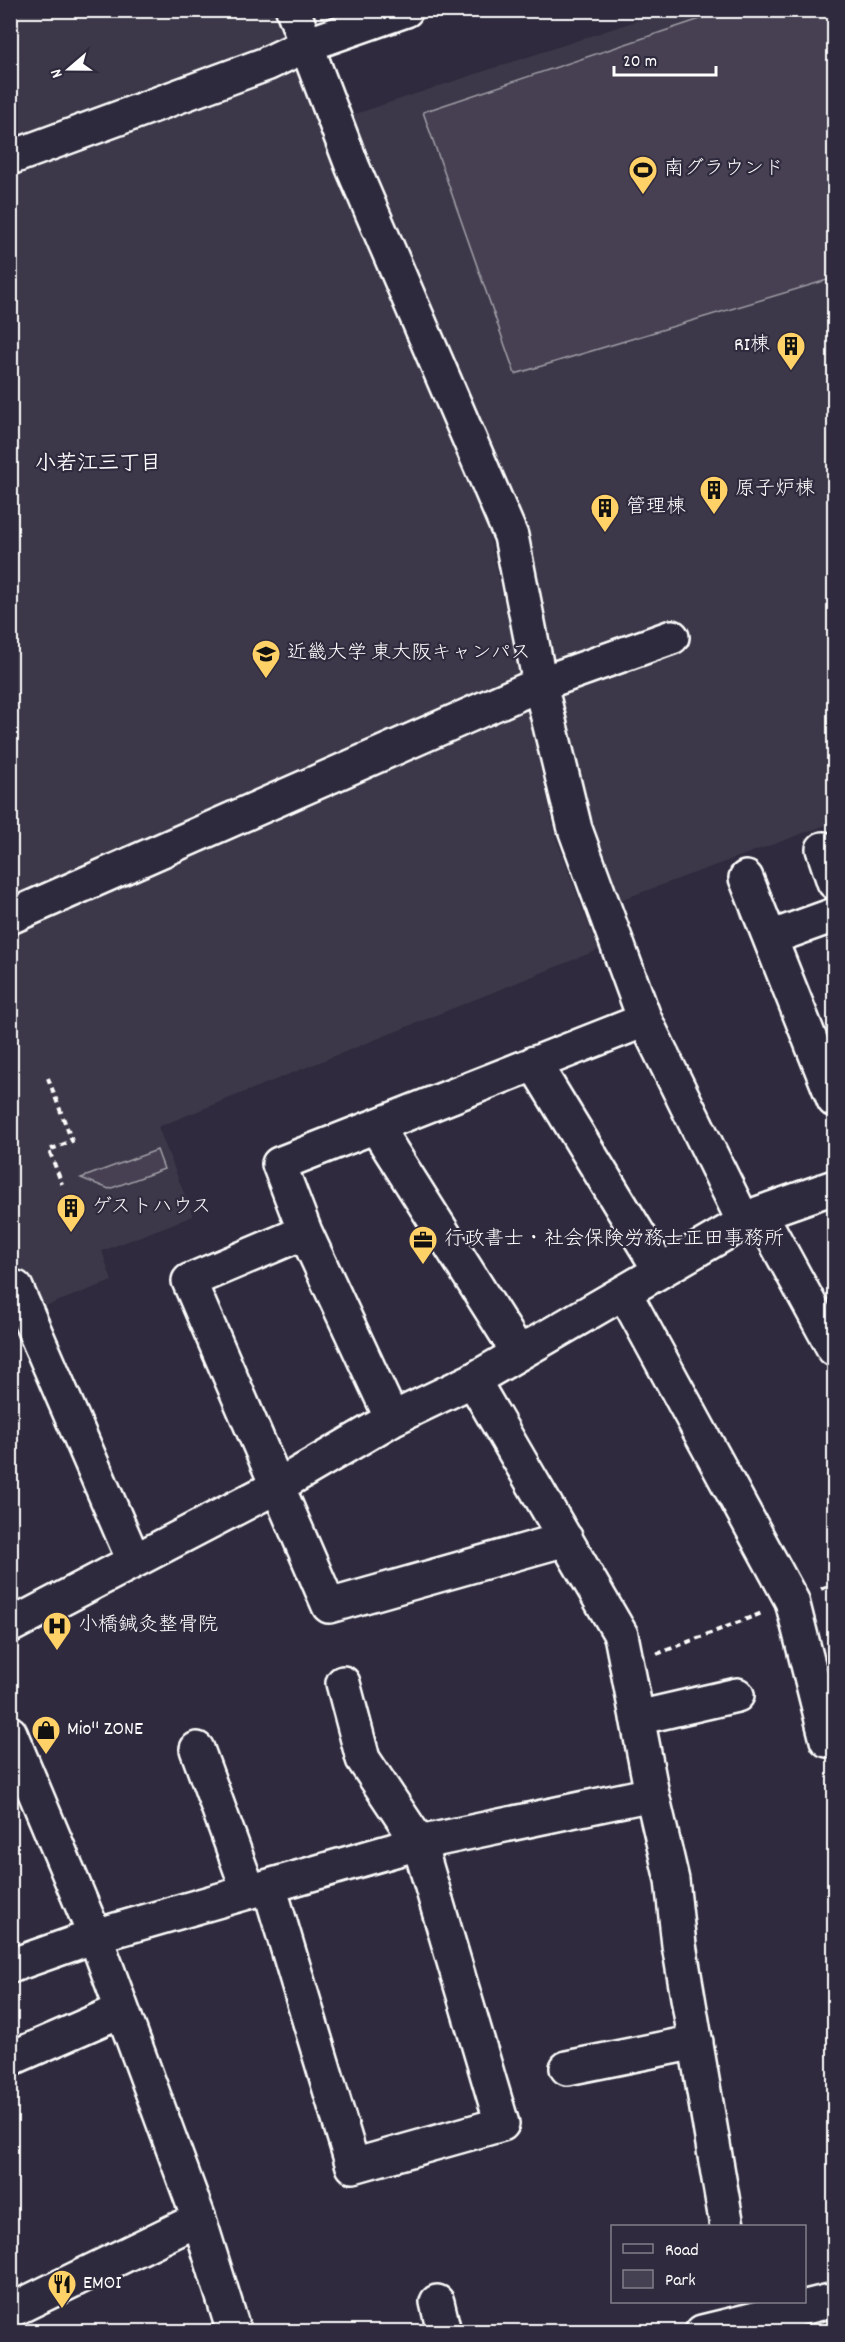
<svg xmlns="http://www.w3.org/2000/svg" width="845" height="2342" font-family="Dekko,'Klee One',sans-serif">
  <style>
    .built { fill: #3c3749 }
    .green { fill: #464152; stroke: #a2a0a8; stroke-width: 1.5 }
    .lines { fill: none; stroke-linecap: round; stroke-linejoin: round }
    .minor-casing { stroke: #fff; stroke-width: 38 }
    .path { stroke: #fff; stroke-width: 4; stroke-dasharray: 6 4.5; stroke-linecap: butt }
    .minor { stroke: #2f2a3d; stroke-width: 33 }
    .labels { text-anchor: middle; dominant-baseline: central; stroke-width: 4.5; stroke-linejoin: round; paint-order: stroke }
    .poi-label { font-size: 20px; fill: #fff; stroke: #2f2a3d; text-anchor: start }
    .neighbourhood-label { font-size: 21px; font-weight: bold; fill: #fff; stroke: #2f2a3d }
  </style>
  <rect width="100%" height="100%" fill="#2f2a3d"/>
  <filter id="ink" filterUnits="userSpaceOnUse"><feTurbulence type="fractalNoise" baseFrequency=".0167" numOctaves="2"/><feDisplacementMap in="SourceGraphic" scale="12" xChannelSelector="R" yChannelSelector="G"/><feConvolveMatrix kernelMatrix="1 2 1 2 8 2 1 2 1" color-interpolation-filters="sRGB"/></filter>
  <g filter="url(#ink)">
    <path class="built" d="M10,11h268l48,129 160,381 70,317 42,112 -440,177 35,89 -91,35 10,30 -74,28 -28,-66z
      M666,11h168v811l-216,79 -29,-80 -65,-297 -172,-409z"/>
    <path class="green" d="M727,10l107,1v267l-319,96 -92,-262z
      M157,1150l7,19 -55,20 -28,-11z"/>
    <g class="lines">
      <g class="minor-casing">
        <path id="minor" d="M293,10l60,158 158,368 29,148 35,145 70,191 99,202
          M10,158l256,-94 40,-19 100,-35
          M823,849l11,33
          M746,878l88,222
          M10,917l530,-233 132,-47
          M770,938l64,-23
          M534,1063l126,207
          M376,1127l142,225
          M760,1213l74,136
          M305,1232l-116,49 140,325 237,-67
          M10,1291l6,-3 118,273
          M624,1292l168,309 35,139
          M473,1380l148,255 31,159 20,86 7,65 48,281
          M392,1419l-87,-187 -26,-68 366,-144
          M10,1626l266,-139 116,-68 81,-39 287,-167 74,-26
          M637,1718l100,-23
          M10,1733l85,203 104,283 35,113
          M197,1749l52,143
          M269,1886l84,280 149,-42 -83,-281 -56,-84 -20,-76
          M10,1966l85,-30 324,-93 233,-49
          M10,2059l112,-49
          M567,2068l129,-26
          M437,2302l7,30
          M10,2311l189,-92
          M702,2332l132,-32"/>
      </g>
      <path class="path" d="M48,1078l24,63 -23,9 13,34
        M821,1589l13,-6
        M657,1654l105,-41"/>
      <use href="#minor" class="minor"/>
    </g>
  </g>
  <defs>
    <g id="stadium-pin" transform="scale(1.5)"><path d="M0 17L-7.5 6A9.5 9.5 0 1 1 7.5 6Z" fill="#ffd166" stroke="#2f2a3d"/><path d="M0-5a6.5 5 0 1 0 0 10a6.5 5 0 1 0 0-10ZM-3.5-1.8h7v3.6h-7Z" fill="#111"/></g>
    <g id="building-pin" transform="scale(1.5)"><path d="M0 17L-7.5 6A9.5 9.5 0 1 1 7.5 6Z" fill="#ffd166" stroke="#2f2a3d"/><path d="M-4-6H4V6H1V3H-1V6H-4ZM-2.5-4.3h1.7v1.8h-1.7ZM.8-4.3h1.7v1.8H.8ZM-2.5-1h1.7V.8h-1.7ZM.8-1h1.7V.8H.8Z" fill="#111"/></g>
    <g id="university-pin" transform="scale(1.5)"><path d="M0 17L-7.5 6A9.5 9.5 0 1 1 7.5 6Z" fill="#ffd166" stroke="#2f2a3d"/><path d="M0-5L7-2L0 1L-7-2ZM-4 1L0 2.5L4 1V4Q0 6-4 4Z" fill="#111"/></g>
    <g id="office-pin" transform="scale(1.5)"><path d="M0 17L-7.5 6A9.5 9.5 0 1 1 7.5 6Z" fill="#ffd166" stroke="#2f2a3d"/><path d="M-6-3h4V-5.5h4V-3h4V5H-6ZM-1-4.5V-3h2v-1.5ZM-6 0V1H6V0Z" fill="#111"/></g>
    <g id="hospital-pin" transform="scale(1.5)"><path d="M0 17L-7.5 6A9.5 9.5 0 1 1 7.5 6Z" fill="#ffd166" stroke="#2f2a3d"/><path d="M-5-5h3v3.5h4V-5h3V5h-3V1.5h-4V5h-3Z" fill="#111"/></g>
    <g id="shop-pin" transform="scale(1.5)"><path d="M0 17L-7.5 6A9.5 9.5 0 1 1 7.5 6Z" fill="#ffd166" stroke="#2f2a3d"/><path d="M-5-2.5h2.3a2.7 3.5 0 0 1 5.4 0H5L5.5 6h-11ZM-1.5-2.5h3a1.5 2.3 0 0 0-3 0Z" fill="#111"/></g>
    <g id="restaurant-pin" transform="scale(1.5)"><path d="M0 17L-7.5 6A9.5 9.5 0 1 1 7.5 6Z" fill="#ffd166" stroke="#2f2a3d"/><path d="M-5-6h1v4h1v-4h1v4h1v-4h1v5L-1.5 .5V6h-2V.5L-5-1ZM5-6V6H3V1.5H1.5Q1.5-4 5-6Z" fill="#111"/></g>
  </defs>
  <g fill-rule="evenodd">
    <use href="#stadium-pin" x="643" y="170"/>
    <use href="#building-pin" x="791" y="346"/>
    <use href="#building-pin" x="714" y="490"/>
    <use href="#building-pin" x="605" y="508"/>
    <use href="#university-pin" x="266" y="654"/>
    <use href="#building-pin" x="71" y="1208"/>
    <use href="#office-pin" x="423" y="1240"/>
    <use href="#hospital-pin" x="57" y="1626"/>
    <use href="#shop-pin" x="46" y="1730"/>
    <use href="#restaurant-pin" x="62" y="2284"/>
  </g>
  <g class="labels">
    <g class="poi-label">
      <text x="664" y="170">南グラウンド</text>
      <text x="770" y="346" text-anchor="end">RI棟</text>
      <text x="735" y="490">原子炉棟</text>
      <text x="626" y="508">管理棟</text>
      <text x="287" y="654">近畿大学 東大阪キャンパス</text>
      <text x="92" y="1208">ゲストハウス</text>
      <text x="444" y="1240">行政書士・社会保険労務士正田事務所</text>
      <text x="78" y="1626">小橋鍼灸整骨院</text>
      <text x="67" y="1730">Mio'' ZONE</text>
      <text x="83" y="2284">EMOI</text>
    </g>
    <g class="neighbourhood-label">
      <text x="98" y="465">小若江三丁目</text>
    </g>
  </g>
  <rect width="845" height="2342" fill="none" stroke="#2f2a3d" stroke-width="36"/>
  <rect x="18" y="18" width="809" height="2306" fill="none" stroke="#fff" stroke-width="2" filter="url(#ink)"/>
  <rect x="611" y="2225" width="195" height="78" fill="#2f2a3d" stroke="#827f8b" stroke-width="1.5"/>
  <rect x="623" y="2244" width="30" height="9" fill="#2f2a3d" stroke="#827f8b" stroke-width="1.5"/>
  <text x="665" y="2255" font-size="18" fill="#ffffff">Road</text>
  <rect x="623" y="2270" width="30" height="18" fill="#464152" stroke="#827f8b" stroke-width="1.5"/>
  <text x="665" y="2285" font-size="18" fill="#ffffff">Park</text>
  <g transform="translate(69 69) rotate(250)" stroke="#2f2a3d" stroke-width="4.5" paint-order="stroke">
  <path d="M0-4.5L10 22L0 15L-10 22Z" fill="#ffffff"/>
  <text y="-9" font-size="16" font-weight="bold" text-anchor="middle" fill="#ffffff">N</text>
  </g>
  <path d="M614 66v9h102v-9" fill="none" stroke="#ffffff" stroke-width="3"/>
  <text x="623" y="66" font-size="18" fill="#ffffff" stroke="#2f2a3d" stroke-width="4.5" paint-order="stroke">20 m</text>
</svg>
